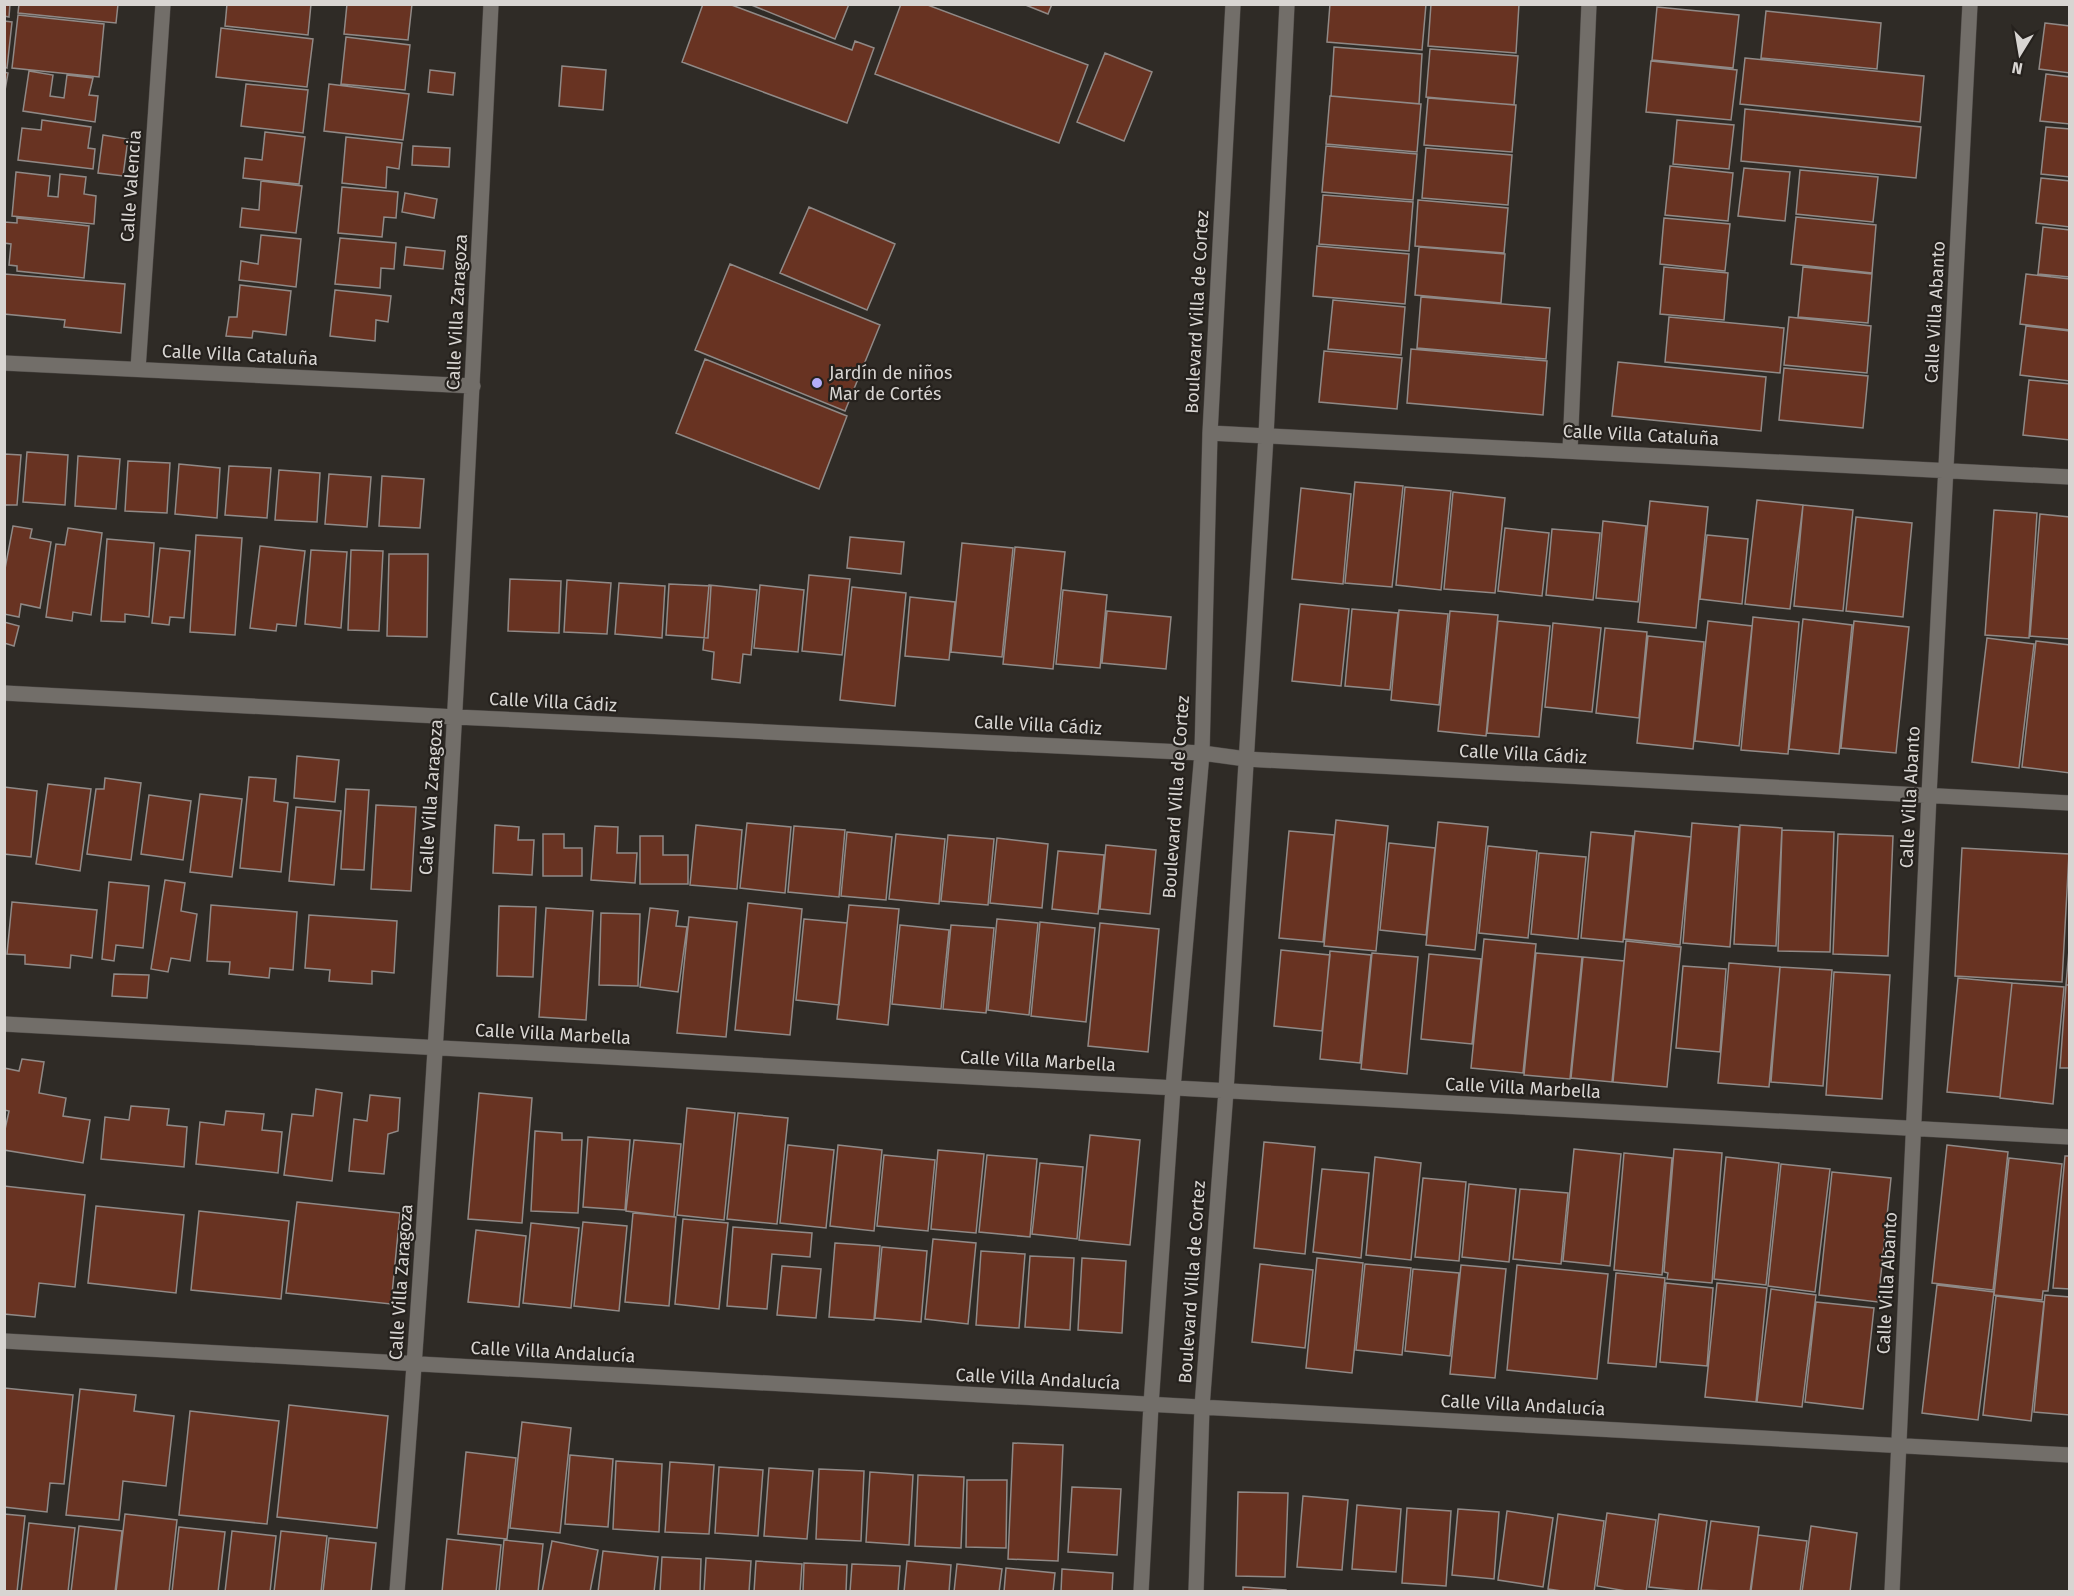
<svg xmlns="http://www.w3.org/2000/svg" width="2074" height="1596" font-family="'Fira Sans',sans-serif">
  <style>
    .building { fill: #683322; stroke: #908986; stroke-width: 1.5 }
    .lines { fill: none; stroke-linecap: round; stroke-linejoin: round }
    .minor-casing { stroke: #4d4946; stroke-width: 16 }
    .minor { stroke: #726e69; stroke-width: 15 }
    .poi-dot { fill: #b3adf9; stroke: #25211d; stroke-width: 2 }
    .labels { text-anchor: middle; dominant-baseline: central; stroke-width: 4.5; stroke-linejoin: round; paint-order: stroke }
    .street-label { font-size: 18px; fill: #d8d5d2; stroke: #25211d }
    .poi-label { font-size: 18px; fill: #d8d5d2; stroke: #25211d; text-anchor: start }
  </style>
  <rect width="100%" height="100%" fill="#2f2b26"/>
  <path class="building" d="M4,4h6l-1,13 -5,-1z
    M19,4h99l-2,19 -98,-10z
    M227,4h84l-3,31 -83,-9z
    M347,4h65l-4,36 -64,-6z
    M703,4h26l123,46 3,-9 19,7 -27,75 -165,-61z
    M749,4h100l-14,35z
    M901,4h24l163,61 -29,78 -184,-69z
    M1023,4h29l-4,10z
    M1330,4h96l-4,46 -95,-8z
    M1431,4h88l-3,49 -88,-7z
    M1657,7l82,8 -6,53 -81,-8z
    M1766,11l115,12 -4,46 -116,-11z
    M18,15l86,9 -5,53 -87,-9z
    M4,21l8,1 -5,46 -3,-1z
    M2045,23l25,3v47l-31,-4z
    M221,28l92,11 -6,48 -91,-10z
    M346,37l64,8 -5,45 -64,-6z
    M1334,47l88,7 -3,50 -88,-8z
    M1430,49l88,7 -4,49 -88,-8z
    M1105,53l47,19 -28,69 -47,-19z
    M1745,58l179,18 -4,46 -180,-18z
    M1651,61l86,9 -6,50 -85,-8z
    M562,66l44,4 -3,40 -44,-4z
    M430,70l25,3 -2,22 -25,-3z
    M29,71l24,4 -3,21 14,2 3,-23 26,3 -4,17 9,1 -3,26 -72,-11z
    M4,72l4,1 -4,23z
    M2046,74l24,3v47l-30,-3z
    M246,84l62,6 -5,43 -62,-7z
    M329,84l80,10 -6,46 -79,-9z
    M1330,96l91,8 -4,48 -91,-8z
    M1428,98l88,7 -4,47 -88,-7z
    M1745,109l176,18 -5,51 -175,-17z
    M42,120l49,7 -3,21 7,1 -2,20 -75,-9 4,-32 19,2z
    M1677,120l57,5 -5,44 -56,-5z
    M2046,127l24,2v48l-29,-3z
    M265,132l40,5 -6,47 -56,-6 2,-20 17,2z
    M103,135l25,4 -5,37 -25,-3z
    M346,137l56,6 -3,26 -12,-2 -1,21 -44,-5z
    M413,146l37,2 -1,19 -37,-2z
    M1326,146l91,8 -4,46 -91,-8z
    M1426,148l86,7 -4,50 -86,-7z
    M1670,166l63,7 -5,48 -63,-6z
    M1744,168l46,4 -5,49 -47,-5z
    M1800,170l78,7 -5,45 -77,-8z
    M16,172l34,4 -2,20 10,1 2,-23 26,3 -2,17 12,2 -2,28 -82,-8z
    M2041,178l29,3v46l-34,-4z
    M261,181l41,5 -6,47 -56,-6 2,-19 17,2z
    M342,187l56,5 -2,26 -12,-1 -2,20 -44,-4z
    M405,193l32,6 -3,19 -32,-6z
    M1323,195l90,7 -4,49 -90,-7z
    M1418,200l90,8 -4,45 -89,-7z
    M809,207l86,37 -28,66 -87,-37z
    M1796,217l80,8 -4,48 -81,-9z
    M17,218l72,8 -5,52 -67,-7v-5l-8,-1 2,-21 -7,-1v-21l13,1z
    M1664,218l66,6 -5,47 -65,-7z
    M2043,227l27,3v47l-32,-3z
    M261,235l40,4 -5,48 -57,-7 2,-19 17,3z
    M340,238l56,5 -2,26 -13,-1 -1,20 -45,-4z
    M1317,246l92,8 -4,50 -92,-8z
    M406,247l39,4 -2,18 -39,-4z
    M1419,247l86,7 -4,49 -86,-8z
    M730,264l150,61 -35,86 -150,-61z
    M1664,267l64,6 -4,47 -64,-6z
    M1803,267l69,7 -4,49 -70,-6z
    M4,274l121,10 -4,49 -57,-6 1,-7 -61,-6z
    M2026,274l44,5v51l-50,-6z
    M240,285l51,6 -5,44 -33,-4 -1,7 -26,-2 3,-19h8z
    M335,290l56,6 -3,26 -12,-2 -1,21 -45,-5z
    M1421,297l129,11 -4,51 -129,-11z
    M1333,300l72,7 -4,48 -73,-6z
    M1669,317l115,11 -4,45 -115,-11z
    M1789,317l82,9 -4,47 -83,-8z
    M2026,326l44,5v50l-50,-6z
    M1411,349l136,12 -4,54 -136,-12z
    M1324,351l78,7 -5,51 -78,-7z
    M705,359l142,57 -28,73 -143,-56z
    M1618,362l148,15 -5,54 -149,-15z
    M1784,368l84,8 -5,52 -84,-8z
    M2029,380l41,4v56l-47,-5z
    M27,452l41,3 -3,50 -42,-3z
    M4,454l17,1 -4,50h-13z
    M78,456l42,3 -4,50 -41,-3z
    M128,461l42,2 -3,50 -42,-2z
    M179,464l41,4 -3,50 -42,-4z
    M229,466l42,2 -4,50 -42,-3z
    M279,470l41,3 -3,49 -42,-2z
    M329,474l42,3 -4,50 -42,-3z
    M382,476l42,3 -4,49 -41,-2z
    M1355,482l48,4 -11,101 -47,-4z
    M1405,487l46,4 -10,99 -45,-5z
    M1301,488l50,6 -8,90 -51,-5z
    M1453,492l52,6 -10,95 -51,-4z
    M1757,500l46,5 -13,104 -45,-5z
    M1650,501l58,6 -12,121 -58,-6z
    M1803,505l50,5 -10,101 -49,-5z
    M1994,510l43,3 -8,125 -44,-3z
    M2040,514l30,3v122l-40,-3z
    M1856,517l56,6 -9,94 -57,-6z
    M1603,521l43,5 -8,76 -42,-4z
    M13,526l19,3 -2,9 21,4 -11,66 -19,-4 -2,13 -15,-3v-40z
    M68,528l34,5 -11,82 -18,-3 -1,9 -26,-4 10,-73 9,1z
    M1505,528l44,5 -7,63 -44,-5z
    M1552,529l48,4 -7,67 -47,-5z
    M196,535l46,3 -7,97 -45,-3z
    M1707,535l41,4 -6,65 -42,-5z
    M850,537l54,5 -3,32 -54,-6z
    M107,539l47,4 -5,74 -24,-3v8l-24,-1z
    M962,543l51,5 -11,109 -51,-5z
    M260,546l45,5 -9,75 -19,-2 -1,7 -26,-3z
    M1015,547l50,5 -12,117 -50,-5z
    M160,548l30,3 -6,67 -14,-1 -1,8 -17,-2z
    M311,550l36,2 -6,76 -36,-4z
    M351,550l32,1 -4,80 -31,-1z
    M389,554h39l-1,83 -40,-1z
    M809,575l41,4 -8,76 -40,-4z
    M510,579l51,2 -2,52 -51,-2z
    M567,580l44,3 -4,51 -43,-2z
    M619,583l46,3 -3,52 -47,-4z
    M669,584l42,2 -3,52 -42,-3z
    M709,585l48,5 -6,65 -8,-1 -3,29 -28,-4 2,-27 -11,-2z
    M760,585l44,5 -6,62 -44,-4z
    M852,587l54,6 -11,113 -55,-6z
    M1063,590l44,5 -7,73 -44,-4z
    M910,597l45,5 -6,58 -44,-4z
    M1300,604l49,5 -8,77 -49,-5z
    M1352,609l46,4 -8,77 -45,-4z
    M1399,610l49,4 -9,91 -48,-5z
    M1107,611l64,6 -5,52 -64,-6z
    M1450,611l48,4 -12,121 -48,-5z
    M1753,617l46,5 -11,132 -47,-4z
    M1803,619l49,6 -13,129 -50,-5z
    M1498,621l52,5 -11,111 -52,-4z
    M1708,621l44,5 -13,120 -44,-5z
    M1854,621l55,6 -13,126 -55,-5z
    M4,622l15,4 -5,20 -10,-3z
    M1553,623l48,5 -9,84 -47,-5z
    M1605,628l42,4 -8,86 -43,-5z
    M1648,636l56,6 -11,107 -56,-6z
    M1987,638l47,6 -15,124 -47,-6z
    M2036,641l34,4v128l-48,-6z
    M297,756l42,4 -4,42 -41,-4z
    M249,777l27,2 -2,22 14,2 -7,69 -41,-4z
    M105,778l36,5 -10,77 -44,-6 9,-65h8z
    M48,784l43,5 -11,82 -44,-7z
    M4,787l33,4 -6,66 -27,-3z
    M346,789l23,1 -5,80 -23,-1z
    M200,794l42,5 -10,78 -42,-5z
    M149,795l42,6 -8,59 -42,-6z
    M376,805l40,2 -5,84 -40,-2z
    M296,807l45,4 -7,74 -45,-4z
    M1336,820l52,6 -12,125 -52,-5z
    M1438,822l50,5 -13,123 -49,-5z
    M747,823l44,4 -6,66 -45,-5z
    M1692,823l47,4 -9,120 -47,-4z
    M495,825l24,2 -1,13h16l-2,35 -39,-2z
    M696,825l46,5 -5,59 -47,-4z
    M1740,825l42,3 -6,118 -42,-2z
    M595,826l23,1 -1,26h20l-2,30 -44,-3z
    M794,826l51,4 -6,67 -51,-5z
    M1782,830l52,2 -4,120 -52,-1z
    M1289,831l45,4 -11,107 -44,-4z
    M1635,831l56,6 -11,108 -56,-6z
    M847,832l45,5 -6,63 -45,-4z
    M1591,832l42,4 -10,106 -42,-4z
    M543,834h21v14h18v28h-39z
    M896,834l49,5 -6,65 -50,-5z
    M1838,834l55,2 -5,120 -55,-2z
    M948,835l46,4 -6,66 -47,-4z
    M640,836h23v19h25v29h-48z
    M997,838l51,6 -6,64 -52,-5z
    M1389,843l46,5 -9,87 -46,-5z
    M1106,845l50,5 -6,64 -50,-5z
    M1488,846l49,5 -9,87 -49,-5z
    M1962,848l107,6 -7,128 -107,-6z
    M1058,851l46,4 -6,59 -46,-5z
    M1539,853l47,4 -8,82 -47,-5z
    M165,880l20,3 -4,28 16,3 -7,47 -19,-3 -3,14 -17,-3z
    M109,882l40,4 -6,62 -27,-3 -2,16 -12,-2z
    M12,902l85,8 -5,48 -21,-3 -1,13 -45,-4v-9l-18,-1z
    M748,903l54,6 -12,126 -55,-5z
    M211,905l86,7 -4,58 -23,-2 -1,10 -40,-4 1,-12 -23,-1z
    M849,905l50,4 -11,116 -51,-6z
    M499,906l37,1 -3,70 -36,-1z
    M546,908l47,3 -7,109 -47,-3z
    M650,908l28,3 -2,15 11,1 -9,65 -38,-5z
    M601,913l39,1 -2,72 -39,-1z
    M309,915l88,6 -3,52 -22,-2v13l-43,-3 1,-11 -25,-2z
    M689,917l48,5 -11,115 -49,-4z
    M804,919l43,4 -8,82 -43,-5z
    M997,919l41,4 -9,92 -41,-5z
    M1040,922l55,6 -9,94 -55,-6z
    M1100,923l59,6 -11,123 -60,-6z
    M900,925l49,5 -8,79 -49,-5z
    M951,925l43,3 -8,85 -43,-4z
    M2070,938v47h-4z
    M1484,939l52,5 -13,129 -52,-5z
    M1626,941l55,6 -14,140 -54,-5z
    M1281,950l49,5 -8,76 -48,-5z
    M1330,951l41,4 -11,108 -40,-4z
    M1372,953l46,4 -11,117 -46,-5z
    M1536,953l46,4 -12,122 -46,-4z
    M1429,954l52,5 -9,85 -51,-5z
    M1583,957l41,4 -12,121 -41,-4z
    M1729,963l51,4 -11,120 -51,-4z
    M1683,966l43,3 -6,83 -44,-4z
    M1780,967l52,3 -9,116 -52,-4z
    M1834,972l56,3 -8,124 -56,-4z
    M114,974l35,1 -2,23 -35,-2z
    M1958,978l54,5 -12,114 -53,-5z
    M2012,983l52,4 -11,117 -53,-6z
    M2066,985h4v83h-10z
    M22,1059l22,3 -5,31 27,5 -3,18 27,4 -7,43 -79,-13v-16l5,-23 -5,-1v-42l15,3z
    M316,1089l26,4 -10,88 -48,-6 8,-61 21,2z
    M479,1093l53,5 -10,125 -54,-4z
    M370,1095l30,3 -2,33 -10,3 -4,40 -35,-3 5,-52 13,2z
    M131,1106l38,3 -2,16 20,2 -3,40 -83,-8 4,-42 24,3z
    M687,1108l48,5 -11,107 -47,-5z
    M226,1111l38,3 -2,16 20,2 -4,41 -82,-9 4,-42 24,3z
    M738,1113l50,5 -11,106 -50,-5z
    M535,1131l27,2v7h20l-4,73 -47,-2z
    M1090,1135l50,5 -10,105 -51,-5z
    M588,1137l42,3 -5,70 -42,-3z
    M634,1140l47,4 -7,73 -48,-6z
    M1264,1142l51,5 -10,107 -51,-6z
    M788,1145l46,5 -8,78 -46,-5z
    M838,1145l44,5 -8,81 -44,-5z
    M1947,1145l61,7 -15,138 -61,-7z
    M1574,1149l47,5 -11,112 -47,-5z
    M1674,1149l48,4 -10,130 -45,-4 1,-6 -4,-1z
    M938,1150l46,4 -8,79 -45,-4z
    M1624,1153l48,5 -10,117 -48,-5z
    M884,1155l51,5 -7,71 -51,-5z
    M987,1155l50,4 -7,78 -51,-5z
    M2065,1156h5v133l-17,-1z
    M1375,1157l46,6 -10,97 -45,-5z
    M1726,1157l53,6 -13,122 -52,-6z
    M2009,1158l53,6 -14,127h-5l-1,9 -48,-5z
    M1040,1163l43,4 -6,72 -45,-5z
    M1781,1164l49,5 -15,123 -47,-6z
    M1322,1169l47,4 -8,85 -48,-6z
    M1832,1172l59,6 -13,124 -59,-7z
    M1423,1178l43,4 -7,79 -44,-4z
    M1469,1184l47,5 -7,73 -47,-5z
    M4,1186l81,9 -10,92 -36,-4 -4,34 -31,-3z
    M1520,1189l48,4 -7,71 -48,-5z
    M297,1202l103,11 -9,91 -105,-11z
    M96,1206l88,9 -8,78 -88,-10z
    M199,1211l90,10 -8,78 -90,-9z
    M633,1213l43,4 -7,89 -44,-4z
    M683,1219l45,4 -9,86 -44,-5z
    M583,1222l44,4 -8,85 -45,-5z
    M531,1223l48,5 -8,80 -48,-5z
    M733,1227l79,6 -2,24 -38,-3 -5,55 -40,-3z
    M476,1230l50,6 -7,71 -51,-5z
    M933,1239l43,4 -8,81 -43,-5z
    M835,1243l45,3 -6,74 -45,-3z
    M882,1247l45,4 -6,71 -46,-4z
    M981,1251l44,3 -6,74 -43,-3z
    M1030,1256l44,2 -4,72 -45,-3z
    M1082,1258l44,3 -4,72 -44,-3z
    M1317,1258l46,5 -11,110 -46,-5z
    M1260,1264l53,6 -8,78 -53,-6z
    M1365,1264l46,4 -9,87 -46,-5z
    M1461,1265l45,4 -11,109 -45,-4z
    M1517,1265l91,9 -11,105 -90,-9z
    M782,1266l39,3 -5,49 -39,-3z
    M1413,1269l46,4 -9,83 -45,-5z
    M1616,1273l49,5 -9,89 -48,-4z
    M1666,1283l47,5 -6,78 -47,-4z
    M1717,1283l50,5 -11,114 -51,-5z
    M1937,1285l57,7 -16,128 -56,-7z
    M1771,1289l45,6 -14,112 -45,-5z
    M2045,1295l25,2v118l-36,-3z
    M1996,1296l48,6 -13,119 -48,-6z
    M1816,1302l58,6 -11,101 -58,-7z
    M4,1388l69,7 -9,89 -14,-1 -3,29 -43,-5z
    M80,1389l56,6 -2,16 40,5 -8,70 -43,-5 -4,39 -53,-5z
    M289,1405l99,11 -11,112 -100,-11z
    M190,1411l89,10 -12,103 -88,-9z
    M522,1422l49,6 -11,105 -50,-5z
    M1013,1443l50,2 -5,116 -50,-2z
    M466,1452l50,6 -9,81 -49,-5z
    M570,1455l43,4 -5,68 -43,-3z
    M616,1461l46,3 -3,68 -46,-3z
    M670,1462l44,3 -5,69 -44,-2z
    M719,1467l44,3 -5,66 -43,-3z
    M769,1468l44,3 -6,68 -43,-3z
    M819,1469l45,2 -3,70 -45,-2z
    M870,1472l43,3 -4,70 -43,-3z
    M918,1475l46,2 -3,71 -46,-2z
    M967,1480h40l-1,68 -40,-1z
    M1072,1487l49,2 -4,66 -49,-3z
    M1238,1492l50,1 -3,84 -49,-1z
    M1303,1496l45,4 -6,70 -45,-3z
    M1357,1505l44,4 -5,63 -44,-3z
    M1407,1508l44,3 -5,75 -44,-3z
    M1458,1509l41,3 -5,67 -42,-4z
    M1507,1511l46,7 -10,69 -45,-7z
    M1607,1513l49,7 -10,72h-14l-35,-6z
    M4,1514l21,2 -8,76h-13z
    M125,1514l52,6 -8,72h-53z
    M1558,1514l46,7 -10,71h-25l-21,-3z
    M1659,1514l48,7 -9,71 -49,-5z
    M1711,1521l48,6 -9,65 -49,-2z
    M29,1523l46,5 -7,64h-47z
    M79,1526l43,5 -7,61h-44z
    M1811,1526l46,7 -7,59h-48z
    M179,1527l46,5 -7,60h-46z
    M232,1531l44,5 -6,56h-45z
    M281,1531l46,5 -6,56h-47z
    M1758,1535l49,6 -7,51 -49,-1z
    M329,1538l47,5 -5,49h-48z
    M447,1539l54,6 -5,47h-54z
    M504,1540l39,4 -5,48h-39z
    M552,1541l46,9 -8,42h-48z
    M603,1551l55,6 -4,35h-56z
    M662,1557l39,2 -1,33h-40z
    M706,1558l45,3 -2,31h-45z
    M756,1561l46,3 -2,28h-46z
    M907,1561l44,4 -2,27h-45z
    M804,1563l43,2 -1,27h-43z
    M852,1564l48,2 -2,26h-48z
    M957,1564l45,5 -3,23h-45z
    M1006,1568l49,5 -2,19h-49z
    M1062,1569l51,4 -1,19h-51z
    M1243,1587l43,3v2h-43z"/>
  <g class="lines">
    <g class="minor-casing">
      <path id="minor" d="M4,363l469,23
        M138,369l25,-365
        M1210,433l860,44
        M1570,451l19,-447
        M4,693l452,24 746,36 44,6 824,44
        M4,1024l2066,113
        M4,1341l2066,114
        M397,1592c42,-529 68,-1058 94,-1588
        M1141,1592l10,-187 22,-317 29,-335 8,-320 23,-429
        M1196,1592l6,-185 24,-316 40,-655 21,-432
        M1892,1592l37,-797 41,-791"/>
    </g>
    <use href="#minor" class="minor"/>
  </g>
  <circle class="poi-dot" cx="817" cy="383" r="6"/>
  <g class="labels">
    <g class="street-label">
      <text transform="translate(131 186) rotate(-86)">Calle Valencia</text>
      <text transform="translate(457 312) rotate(-87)">Calle Villa Zaragoza</text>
      <text transform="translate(1197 312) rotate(-87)">Boulevard Villa de Cortez</text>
      <text transform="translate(1935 312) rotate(-87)">Calle Villa Abanto</text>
      <text transform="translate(240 355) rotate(3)">Calle Villa Cataluña</text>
      <text transform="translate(1641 435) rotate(3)">Calle Villa Cataluña</text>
      <text transform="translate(553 702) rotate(3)">Calle Villa Cádiz</text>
      <text transform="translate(1038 725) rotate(3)">Calle Villa Cádiz</text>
      <text transform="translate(1523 754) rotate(3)">Calle Villa Cádiz</text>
      <text transform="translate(431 797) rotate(-86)">Calle Villa Zaragoza</text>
      <text transform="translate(1176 797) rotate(-86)">Boulevard Villa de Cortez</text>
      <text transform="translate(1910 797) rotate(-87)">Calle Villa Abanto</text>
      <text transform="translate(553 1034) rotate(3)">Calle Villa Marbella</text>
      <text transform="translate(1038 1061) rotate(3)">Calle Villa Marbella</text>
      <text transform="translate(1523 1088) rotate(3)">Calle Villa Marbella</text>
      <text transform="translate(401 1282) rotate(-86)">Calle Villa Zaragoza</text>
      <text transform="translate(1192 1282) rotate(-86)">Boulevard Villa de Cortez</text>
      <text transform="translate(1887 1283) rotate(-87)">Calle Villa Abanto</text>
      <text transform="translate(553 1352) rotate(3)">Calle Villa Andalucía</text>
      <text transform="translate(1038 1379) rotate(3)">Calle Villa Andalucía</text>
      <text transform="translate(1523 1405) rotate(3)">Calle Villa Andalucía</text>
    </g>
    <g class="poi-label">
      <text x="829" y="373">Jardín de niños<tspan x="829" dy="21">Mar de Cortés</tspan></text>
    </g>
  </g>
  <rect width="2074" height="1596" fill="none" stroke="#d8d5d2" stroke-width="12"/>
  <g transform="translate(2020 54) rotate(191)" stroke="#25211d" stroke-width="4.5" paint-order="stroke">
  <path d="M0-4.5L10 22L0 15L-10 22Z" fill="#d8d5d2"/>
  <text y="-9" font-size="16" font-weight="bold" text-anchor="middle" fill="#d8d5d2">N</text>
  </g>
</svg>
